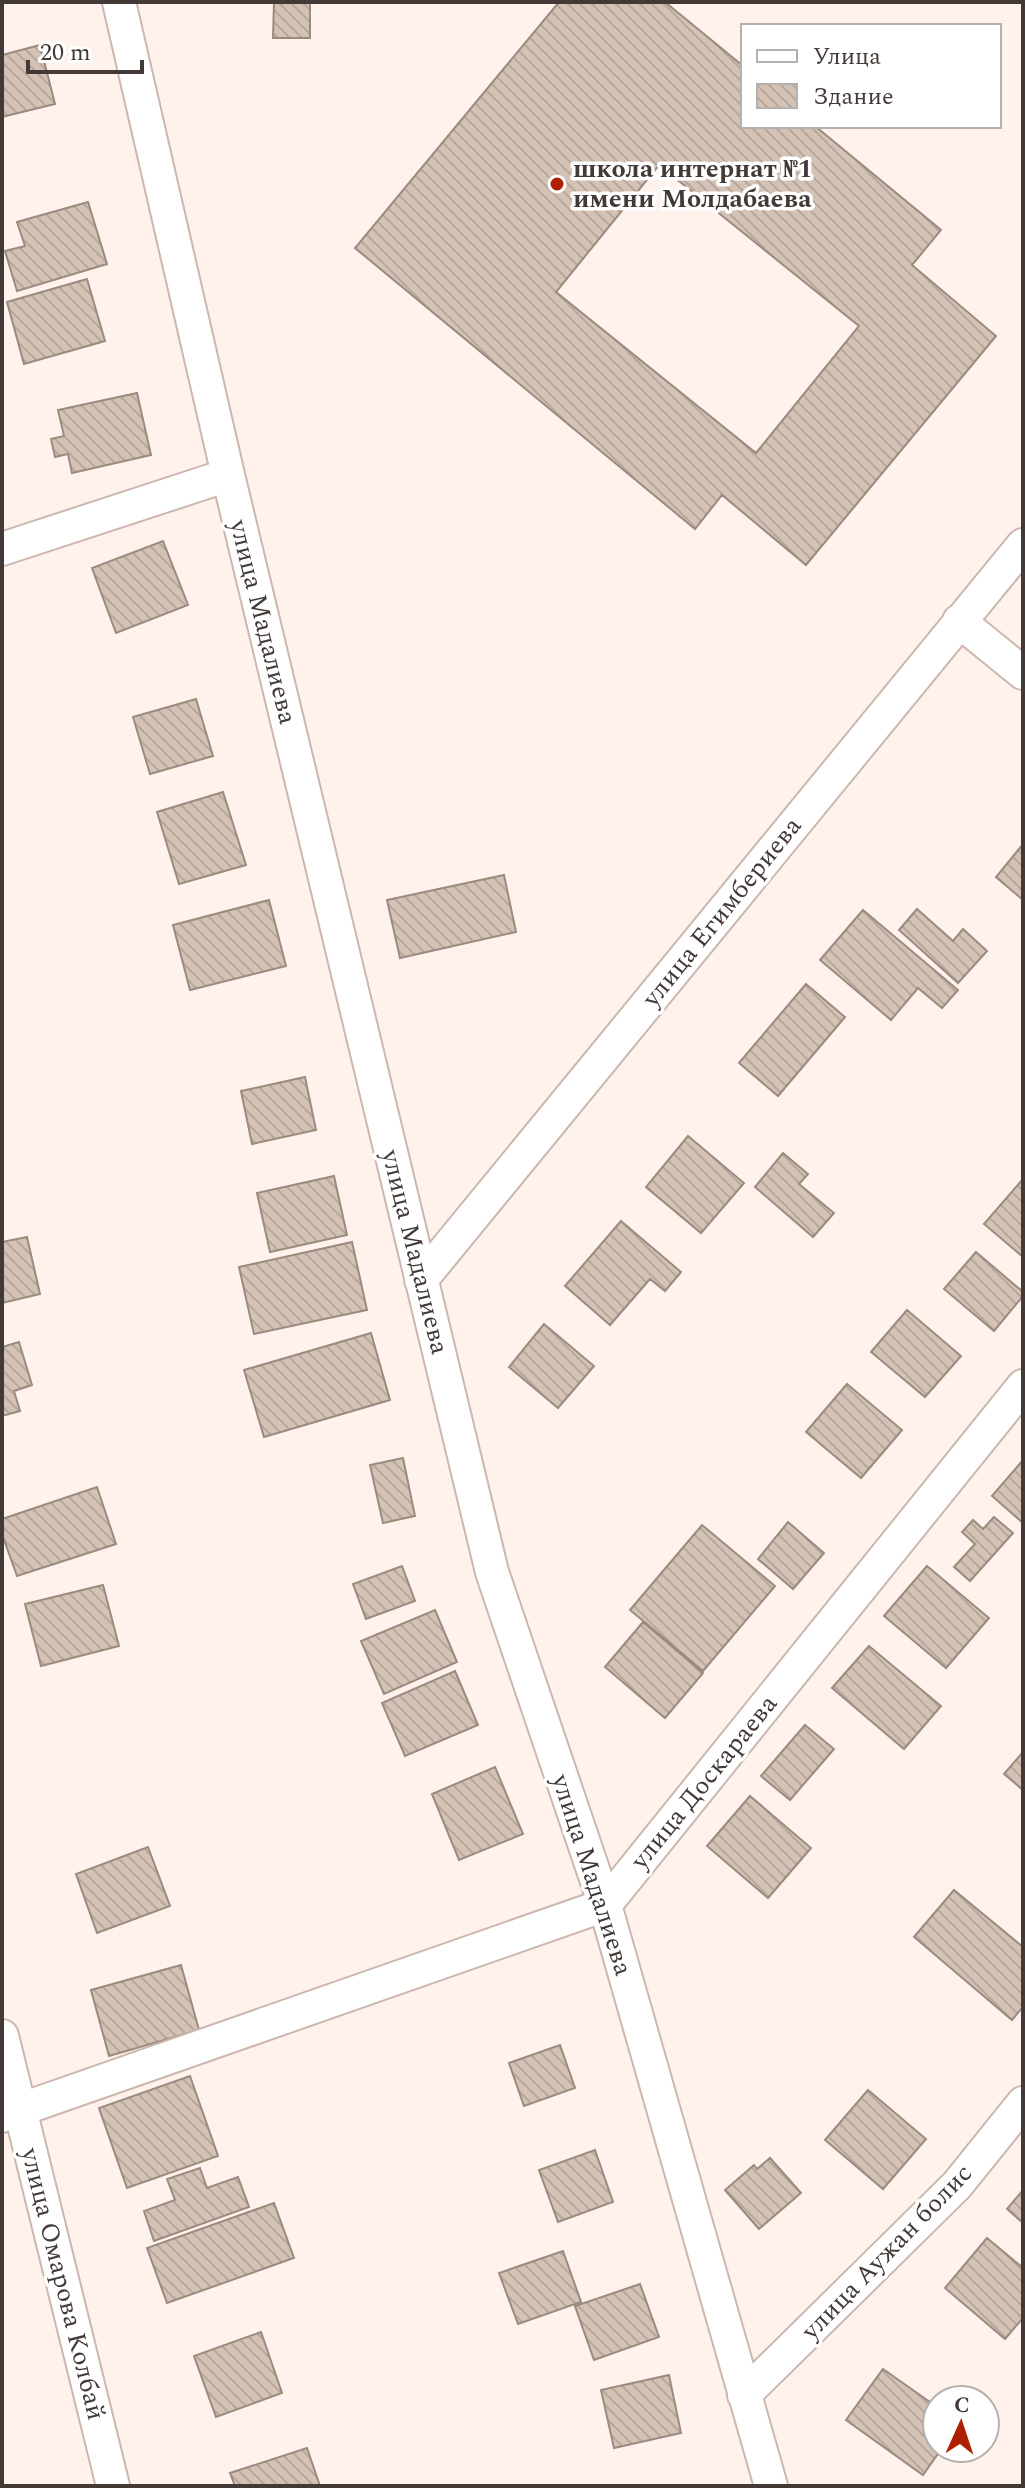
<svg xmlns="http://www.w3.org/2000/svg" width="1025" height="2488" font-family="Spectral,serif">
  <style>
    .building { fill: url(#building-back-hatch); stroke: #9b8b7f; stroke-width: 2; fill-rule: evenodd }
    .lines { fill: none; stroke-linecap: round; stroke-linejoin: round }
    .minor-casing { stroke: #ccb7af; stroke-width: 36 }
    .minor { stroke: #fff; stroke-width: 32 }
    .poi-dot { fill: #ae2001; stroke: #fff; stroke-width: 3 }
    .labels { text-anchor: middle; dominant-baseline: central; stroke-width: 7; stroke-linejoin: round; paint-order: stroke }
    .poi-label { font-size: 26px; font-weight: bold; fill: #433a37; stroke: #fff; text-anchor: start }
    .street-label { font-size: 26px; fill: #433a37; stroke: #fff }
  </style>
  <defs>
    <pattern id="building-back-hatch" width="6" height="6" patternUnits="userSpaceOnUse" patternTransform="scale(2)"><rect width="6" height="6" fill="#d4c2b5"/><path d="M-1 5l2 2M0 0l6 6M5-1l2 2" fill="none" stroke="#b7a79c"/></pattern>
  </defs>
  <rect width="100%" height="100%" fill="#fff2ec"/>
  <path class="building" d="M274,2h36v36h-37z
    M559,2h106l78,64v60h72l126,104 -29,35 84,71 -190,229 -84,-70 -27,34 -340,-281zM659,165l200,161 -103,127 -200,-161z
    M40,45l15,59 -53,13v-62z
    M88,202l19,62 -90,27 -12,-40 20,-5 -8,-24z
    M87,279l18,62 -81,23 -17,-62z
    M137,393l14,62 -79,18 -4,-19 -13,3 -4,-18 13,-3 -6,-26z
    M163,541l25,64 -72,28 -24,-65z
    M196,699l17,57 -63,18 -17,-57z
    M223,792l23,73 -67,19 -22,-72z
    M1023,844v56l-27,-23z
    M504,875l12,57 -116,26 -13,-58z
    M269,900l17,66 -96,24 -17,-65z
    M917,909l36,32 10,-12 24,22 -29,32 -59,-53z
    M863,910l95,80 -16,18 -24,-20 -27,32 -71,-60z
    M806,984l39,33 -67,79 -39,-33z
    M305,1077l11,53 -64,14 -11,-53z
    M688,1136l56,47 -43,50 -55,-46z
    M783,1153l25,21 -9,10 35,29 -21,24 -58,-50z
    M334,1176l13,59 -77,17 -13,-59z
    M1023,1179v78l-39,-33z
    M621,1221l60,51 -16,19 -15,-12 -40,46 -45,-39z
    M27,1237l13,57 -38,9v-61z
    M352,1242l15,68 -113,24 -15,-67z
    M976,1252l47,40v4l-29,35 -50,-42z
    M907,1310l54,46 -36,41 -54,-45z
    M544,1324l50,42 -36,42 -49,-41z
    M371,1333l19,67 -126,37 -20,-67z
    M19,1342l13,43 -18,6 6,20 -18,5v-69z
    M847,1384l55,46 -41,48 -55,-46z
    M403,1458l12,58 -32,7 -13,-58z
    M1023,1460v63l-31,-27z
    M97,1487l19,57 -99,32 -15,-42v-15z
    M994,1517l19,16 -43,48 -16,-14 21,-23 -13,-12 11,-12 10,9z
    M788,1522l36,31 -31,36 -35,-30z
    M702,1525l73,61 -72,85 -73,-61z
    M402,1566l13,35 -49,18 -13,-35z
    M927,1566l62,52 -43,50 -62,-52z
    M103,1585l16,61 -78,20 -16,-62z
    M435,1610l22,52 -73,32 -23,-53z
    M643,1622l60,51 -38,45 -60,-51z
    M869,1646l72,60 -37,43 -72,-61z
    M455,1671l23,54 -73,31 -23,-53z
    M805,1725l29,24 -44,51 -29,-24z
    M1023,1752v38l-19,-16z
    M495,1767l28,67 -64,26 -27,-66z
    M750,1796l61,52 -43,50 -61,-52z
    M148,1847l22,59 -73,27 -21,-59z
    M954,1890l69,57v60l-11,13 -98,-83z
    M181,1965l18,65 -90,26 -18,-66z
    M560,2045l15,43 -51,18 -15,-43z
    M190,2076l28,80 -91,32 -28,-80z
    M868,2090l58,49 -43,50 -58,-49z
    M595,2150l18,52 -55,20 -19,-52z
    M770,2158l31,35 -42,36 -34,-39 29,-25 3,4z
    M200,2168l7,20 31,-11 11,30 -95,34 -10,-30 31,-11 -8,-21z
    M1023,2190v33l-16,-14z
    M274,2203l20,55 -127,45 -20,-55z
    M987,2238l36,30v50l-18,21 -60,-51z
    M563,2251l18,51 -63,22 -19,-51z
    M640,2284l19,53 -65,23 -19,-54z
    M261,2332l21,61 -66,24 -22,-61z
    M883,2369l54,38v41h5l-19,27 -77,-55z
    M669,2375l12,58 -67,15 -13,-58z
    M307,2448l13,38h-85l-5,-13z"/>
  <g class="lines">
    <g class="minor-casing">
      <path id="minor" d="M119,2l109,473 264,1097 113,333 166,581
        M2,549l226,-74
        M959,621l64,52
        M421,1280l602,-735
        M2,2036l111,450
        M2,2116l603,-211 418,-519
        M744,2395l213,-210 66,-82"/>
    </g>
    <use href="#minor" class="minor"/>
  </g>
  <circle class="poi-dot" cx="557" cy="184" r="8"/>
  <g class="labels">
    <g class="poi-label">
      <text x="573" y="169">школа интернат №1<tspan x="573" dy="30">имени Молдабаева</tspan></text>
    </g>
    <g class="street-label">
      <text transform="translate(263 622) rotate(76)">улица Мадалиева</text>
      <text transform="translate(722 912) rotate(-51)">улица Егимбериева</text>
      <text transform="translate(415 1252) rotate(76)">улица Мадалиева</text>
      <text transform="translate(704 1782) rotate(-51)">улица Доскараева</text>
      <text transform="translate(592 1875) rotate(72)">улица Мадалиева</text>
      <text transform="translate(887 2252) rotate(-46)">улица Аужан болис</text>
      <text transform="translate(63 2284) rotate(76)">улица Омарова Колбай</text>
    </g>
  </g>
  <rect width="1025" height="2488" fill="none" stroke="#433a37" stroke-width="8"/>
  <rect x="741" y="24" width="260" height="104" fill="#ffffff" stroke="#b4b0af" stroke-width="2"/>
  <rect x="757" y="50" width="40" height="12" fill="#ffffff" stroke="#b4b0af" stroke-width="2"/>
  <text x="813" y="64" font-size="24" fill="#433a37">Улица</text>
  <rect x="757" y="84" width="40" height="24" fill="url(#building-back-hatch)" stroke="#b4b0af" stroke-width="2"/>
  <text x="813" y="104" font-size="24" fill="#433a37">Здание</text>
  <g transform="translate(961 2424) rotate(3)"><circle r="38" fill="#ffffff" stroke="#b4b0af" stroke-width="2"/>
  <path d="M0-6L14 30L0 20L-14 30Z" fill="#ae2001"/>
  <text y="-12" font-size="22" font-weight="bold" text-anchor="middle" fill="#433a37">С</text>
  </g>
  <path d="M28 60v12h114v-12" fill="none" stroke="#433a37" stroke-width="4"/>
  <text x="40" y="60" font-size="24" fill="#433a37" stroke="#ffffff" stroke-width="6" paint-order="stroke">20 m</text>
</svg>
